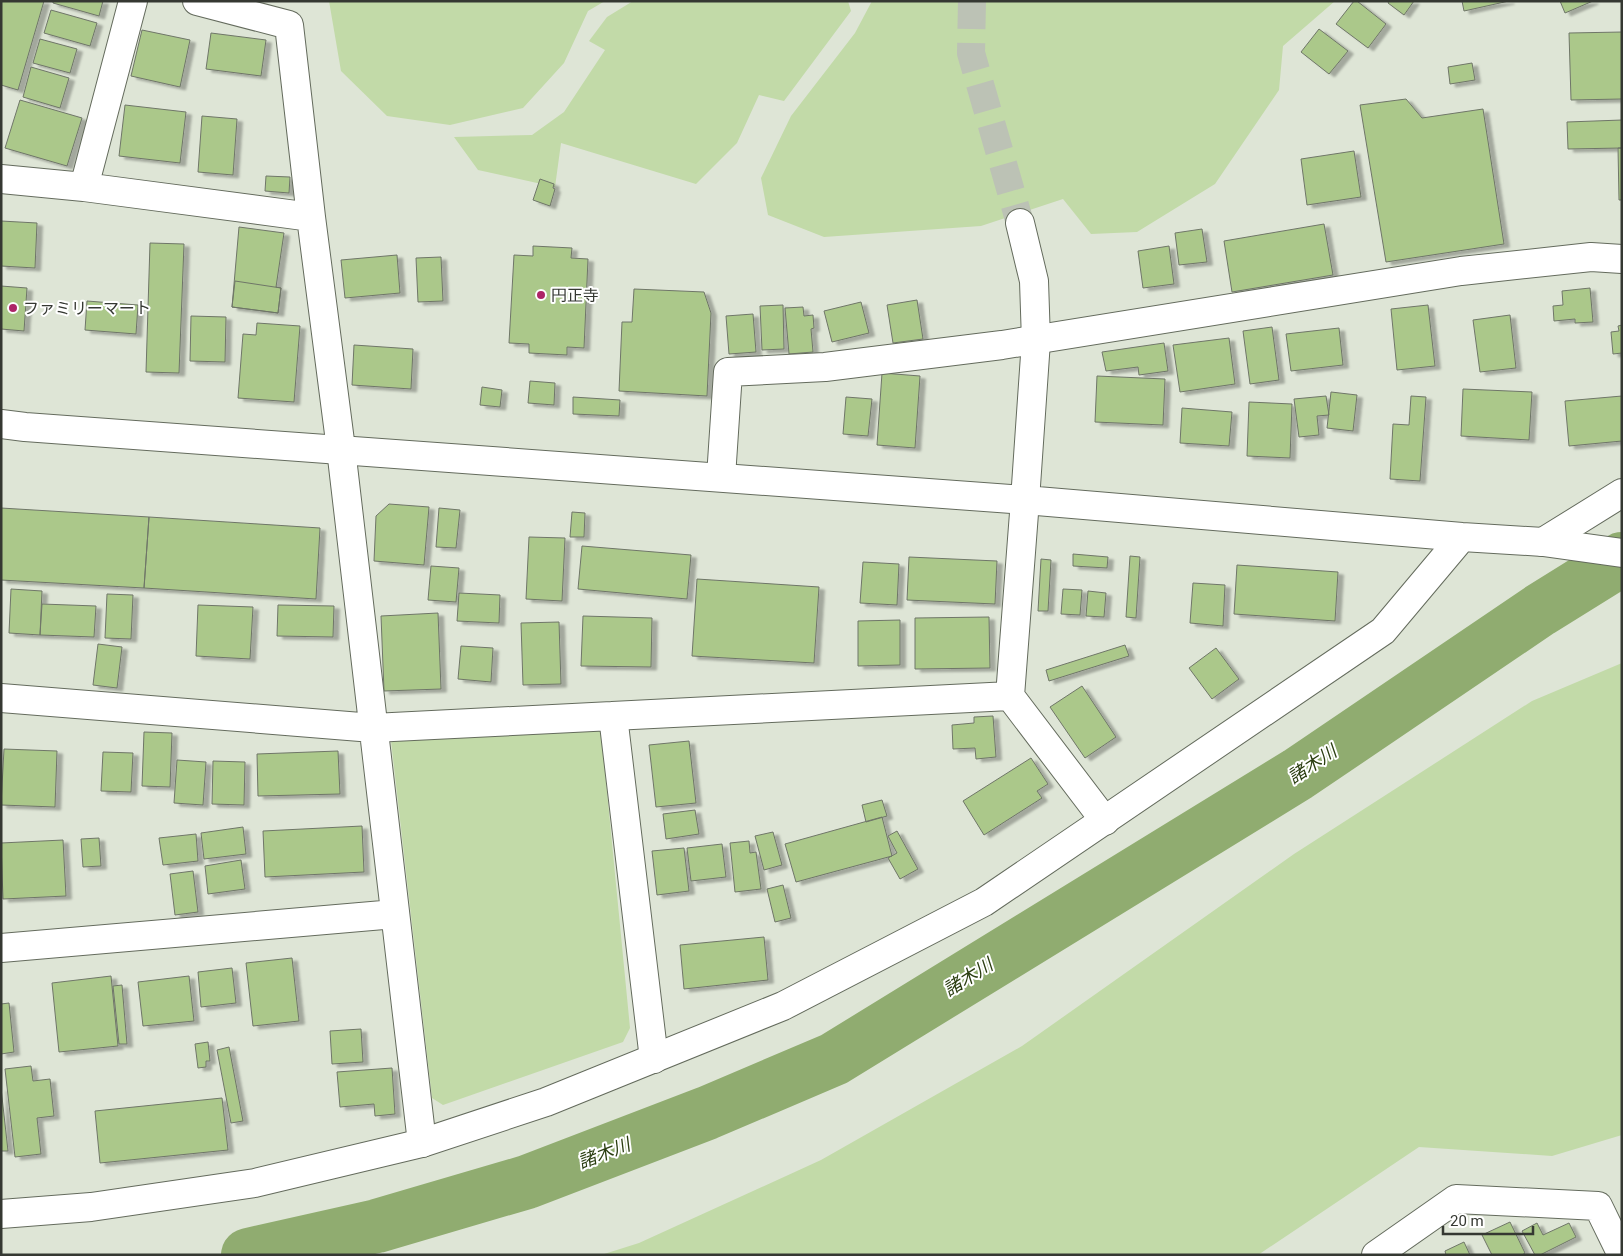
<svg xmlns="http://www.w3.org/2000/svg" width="1623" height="1256" font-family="Roboto,'Noto Sans JP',sans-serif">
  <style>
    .green { fill: #c2daa8 }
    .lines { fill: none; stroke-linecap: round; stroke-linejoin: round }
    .river { stroke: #90ac70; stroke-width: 54 }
    .building { fill: #abc88a; stroke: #6f7668; filter: url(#shadow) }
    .tertiary-tunnel { stroke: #bcc2b5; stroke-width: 28; stroke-dasharray: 28 14; stroke-linecap: butt }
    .minor-casing { stroke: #646b5d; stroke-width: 30 }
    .tertiary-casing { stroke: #646b5d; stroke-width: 30 }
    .minor { stroke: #fff; stroke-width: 28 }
    .tertiary { stroke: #fff; stroke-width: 28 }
    .poi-dot { fill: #ad2467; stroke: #fff; stroke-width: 2 }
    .labels { text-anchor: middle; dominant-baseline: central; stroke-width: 4; stroke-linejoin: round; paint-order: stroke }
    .poi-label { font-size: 16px; fill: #353832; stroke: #fff; text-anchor: start }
    .water-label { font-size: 18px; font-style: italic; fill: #2a3d10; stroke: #fff }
  </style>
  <defs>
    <filter id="shadow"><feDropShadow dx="5.5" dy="3" stdDeviation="1" flood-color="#0004"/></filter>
  </defs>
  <rect width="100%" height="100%" fill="#dee5d6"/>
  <path class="green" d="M329,1h276l-17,10 -24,52 -41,45 -73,17 -63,-9 -46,-45z
    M633,1h215l3,10 -67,90 -25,-6 -22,48 -41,41 -135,-41 -6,44 -77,-17 -24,-33 78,-2 32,-23 41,-62 -16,-9 18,-24z
    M872,1h463l-52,45 -4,44 -64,94 -78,48 -46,2 -28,-35 -82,27 -157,11 -56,-22 -7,-37 30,-62 64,-83z
    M1622,663v472l-70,21 -133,-9 -161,108h-657l38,-12 182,-83 201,-114 272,-192 238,-153z
    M601,730l29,298 -7,14 -180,63 -11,-7 -41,-357z"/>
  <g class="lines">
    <path class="river" d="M248,1255l129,-29 150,-44 180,-69 127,-54 464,-285 242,-164 82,-51"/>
  </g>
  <path class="building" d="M1,1h43l-26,89 -17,-5z
    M53,1h50l-4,15 -46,-13z
    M1354,1h3l29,23 -18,24 -32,-24z
    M1389,1h25l-10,14 -16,-12z
    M1462,1h47l-45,10z
    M1560,1h33l-28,12z
    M51,10l46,13 -7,23 -46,-13z
    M1319,29l29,22 -19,23 -28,-22z
    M142,30l48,10 -10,47 -49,-11z
    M1622,32v67l-51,1 -2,-67z
    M211,33l55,7 -5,36 -55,-7z
    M40,39l37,10 -7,24 -37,-10z
    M1472,63l3,17 -25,4 -2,-17z
    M31,67l38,11 -9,30 -37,-11z
    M1406,99l16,19 61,-9 21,135 -118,18 -26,-157z
    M20,100l62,18 -15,48 -62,-18z
    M125,105l61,7 -6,51 -61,-7z
    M202,116l35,3 -4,56 -35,-3z
    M1622,120v28l-54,1 -1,-27z
    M1618,148h4v52h-3z
    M1354,151l7,46 -54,8 -6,-46z
    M266,176l24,1 -1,16 -24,-2z
    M540,179l14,5 -1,4 2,1 -5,17 -17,-6z
    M1,221l36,2 -2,45 -34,-2z
    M1324,224l9,51 -101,17 -8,-51z
    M239,227l45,6 -8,54 5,1 -3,25 -46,-6z
    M1202,229l5,33 -28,3 -4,-32z
    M150,243l34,1 -5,129 -33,-1z
    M533,246l39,2 -1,10 17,1 -4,89 -17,-1v8l-38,-2v-9l-20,-1 5,-88 19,1z
    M1169,246l5,38 -31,4 -5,-37z
    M397,255l3,38 -55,5 -4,-38z
    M441,257l2,44 -25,1 -2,-44z
    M235,281l46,7 -3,25 -46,-6z
    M1,286l26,2 -3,43 -23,-2z
    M1590,288l3,34 -18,1v-4l-21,2 -1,-15 10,-1 -1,-14z
    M634,289l70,3 7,21 -4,83 -88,-5 3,-69h10z
    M917,300l6,39 -30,4 -6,-38z
    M87,301l51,4 -2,29 -51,-4z
    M861,302l8,31 -37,9 -8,-31z
    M783,305l1,44 -22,1 -2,-44z
    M1428,305l7,61 -38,4 -6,-61z
    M803,307l1,9 9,-1 1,13 -3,1 2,23 -24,2 -4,-46z
    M753,314l3,38 -27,2 -3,-38z
    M1510,315l6,53 -36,4 -7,-52z
    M191,316l35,1 -1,45 -35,-1z
    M257,323l43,3 -6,76 -56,-4 5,-64 13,1z
    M1622,325v28l-9,1 -2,-22 8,-1 -1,-5z
    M1272,327l7,53 -29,4 -7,-53z
    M1339,328l4,37 -52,6 -5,-37z
    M1229,338l6,46 -55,8 -7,-47z
    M1164,343l4,28 -29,4 -1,-8 -32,4 -4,-19z
    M354,345l59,4 -2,40 -59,-4z
    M882,373l38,3 -5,72 -38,-3z
    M1097,376l68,3 -2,46 -68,-3z
    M530,381l25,2 -1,22 -26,-2z
    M482,387l20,3 -2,17 -20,-2z
    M1463,389l69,3 -3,48 -68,-4z
    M1331,392l26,3 -4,36 -26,-3z
    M1326,396l3,19 -12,1 2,19 -20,2 -5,-38z
    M1411,396l15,1 -6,84 -30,-2 3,-55 16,1z
    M1622,396v45l-53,5 -4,-45z
    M573,397l47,3 -1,16 -46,-2z
    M846,397l26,2 -4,37 -25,-2z
    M1249,402l43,2 -2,54 -43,-2z
    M1182,408l50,4 -3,34 -49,-3z
    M389,504l40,3 -5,58 -50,-4 2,-45z
    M1,508l148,9 -5,71 -143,-8z
    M439,508l21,2 -4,38 -20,-1z
    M572,512l13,1 -1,24h-14z
    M149,517l171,11 -4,71 -172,-11z
    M529,537l36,1 -3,63 -36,-2z
    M582,546l109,9 -4,44 -109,-10z
    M1073,554l35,3 -1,11 -34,-2z
    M1130,556l10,1 -4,61 -10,-1z
    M909,557l88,4 -2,43 -88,-4z
    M1041,559l10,1 -3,51h-10z
    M863,562l36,2 -2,41 -37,-2z
    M1237,565l101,7 -3,49 -101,-7z
    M431,566l28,2 -3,34 -28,-2z
    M697,579l122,8 -5,76 -122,-7z
    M1193,583l32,2 -2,41 -33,-3z
    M11,589l31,2 -2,44 -31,-2z
    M1063,589l19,1 -2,25 -19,-1z
    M1088,591l18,2 -2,24 -18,-1z
    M459,593l41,2 -1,28 -42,-2z
    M107,594l26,1 -2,44 -26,-1z
    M42,604l54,2 -2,31 -54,-2z
    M198,605l55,2 -3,52 -54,-3z
    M278,605l56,1 -1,31 -56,-1z
    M438,613l3,76 -57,2 -3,-75z
    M583,616l69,2 -1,49 -70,-1z
    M989,617l1,51 -75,1v-51z
    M900,620v45l-42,1v-45z
    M559,622l2,62 -38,1 -2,-62z
    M98,644l24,3 -5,41 -24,-3z
    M1125,645l4,11 -80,25 -3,-11z
    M461,646l32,2 -2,34 -33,-3z
    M1216,648l23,31 -27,20 -23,-31z
    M1082,686l34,51 -31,21 -35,-51z
    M993,716l3,41 -20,2 -1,-11 -22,1 -1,-24 22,-2v-6z
    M144,732l28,1 -2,54 -28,-1z
    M689,741l7,62 -40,4 -7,-62z
    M4,749l53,2 -2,56 -54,-2z
    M338,751l2,43 -82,2 -1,-42z
    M103,752l30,1 -2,39 -30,-1z
    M1031,758l17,26 -11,7 5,7 -58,37 -21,-34z
    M177,760l29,2 -3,43 -29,-2z
    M213,761l32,1 -1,43 -32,-1z
    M882,800l5,16 -21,6 -4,-17z
    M695,810l4,24 -33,5 -3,-25z
    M882,817l10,39 -96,26 -11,-38z
    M362,826l2,46 -99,5 -2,-46z
    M243,827l3,27 -42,5 -3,-26z
    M897,831l21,38 -18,10 -12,-21 9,-5 -9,-17z
    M773,832l9,33 -18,5 -9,-34z
    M196,834l2,27 -35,4 -4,-27z
    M99,838l2,28 -18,1 -2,-28z
    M63,840l3,56 -63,3 -2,-56z
    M749,841l1,12 6,-1 5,37 -26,3 -5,-49z
    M722,844l4,33 -35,4 -4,-33z
    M684,848l5,43 -32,4 -5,-44z
    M241,860l4,29 -37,5 -3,-28z
    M193,871l5,41 -23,3 -5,-41z
    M783,885l8,33 -16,4 -8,-33z
    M764,937l4,43 -84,9 -4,-44z
    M292,958l7,63 -46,5 -7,-63z
    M232,968l4,35 -35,4 -3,-35z
    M111,976l7,70 -59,6 -7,-69z
    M189,976l5,45 -51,5 -5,-44z
    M122,985l5,59h-8l-6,-58z
    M9,1003l5,49 -13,2v-50z
    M361,1029l2,33 -31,2 -2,-33z
    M208,1042l2,19h-4v6l-8,1 -3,-24z
    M229,1047l14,74 -12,2 -14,-73z
    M31,1066l2,15 17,-2 4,37 -17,2 4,36 -26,3 -10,-88z
    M392,1068l3,46 -20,2 -1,-12 -34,3 -3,-35z
    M1,1088l7,63h-7z
    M222,1098l6,52 -128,13 -5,-52z
    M1510,1222l15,31 -3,2h-30l-10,-20z
    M1537,1223l6,12 26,-12 7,14 -36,18h-5l-13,-24z
    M1464,1242l6,13h-24l-1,-4z"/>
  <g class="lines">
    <path class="tertiary-tunnel" d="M972,1l-1,52 49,170"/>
    <g class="minor-casing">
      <path id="minor" d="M197,1l92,24 22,192
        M1,179l83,8 227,30 30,232 81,694
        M84,187l49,-186
        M721,477l7,-105 97,-5 177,-22 459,-74 130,-14 31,2
        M1025,500l-15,196 95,125
        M1543,542l79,-49
        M1,698l372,30 637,-32
        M613,716l41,343
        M1,948l394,-34
        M1376,1255l80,-56 142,7 24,49"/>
    </g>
    <g class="tertiary-casing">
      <path id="tertiary" d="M1020,223l14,58 2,60 -11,159
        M1,424l24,3 1000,73 437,37 81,5 79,11
        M1,1214l90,-7 164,-24 167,-40 124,-41 237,-96 201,-104 399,-271 79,-94"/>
    </g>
    <use href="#minor" class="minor"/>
    <use href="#tertiary" class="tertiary"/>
  </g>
  <g class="poi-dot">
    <circle cx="541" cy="295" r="5"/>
    <circle cx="13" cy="308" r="5"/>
  </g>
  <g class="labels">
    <g class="poi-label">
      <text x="551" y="295">円正寺</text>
      <text x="23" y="308">ファミリーマート</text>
    </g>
    <g class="water-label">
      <text transform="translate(1312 764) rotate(-33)">諸木川</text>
      <text transform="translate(968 977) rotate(-32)">諸木川</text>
      <text transform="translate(604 1153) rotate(-21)">諸木川</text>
    </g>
  </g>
  <rect width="1623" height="1256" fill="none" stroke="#353832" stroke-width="5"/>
  <path d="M1443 1226v8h90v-8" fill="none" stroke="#353832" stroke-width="2.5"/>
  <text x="1450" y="1226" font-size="15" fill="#353832" stroke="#ffffff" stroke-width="4" paint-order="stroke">20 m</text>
</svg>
